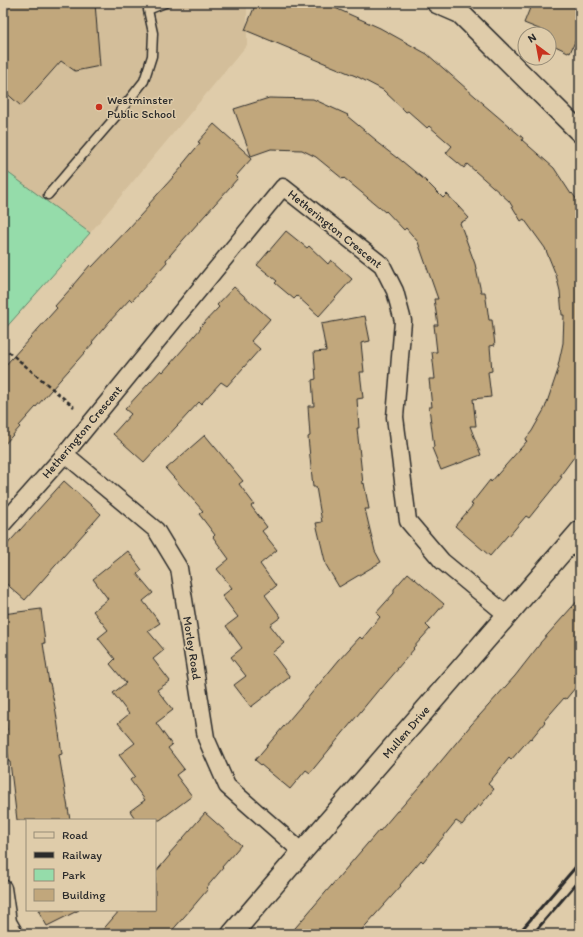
<svg xmlns="http://www.w3.org/2000/svg" width="583" height="937" font-family="Itim,sans-serif">
  <style>
    .built { fill: #d3be9a }
    .green { fill: #95dcaa; stroke: #60846a }
    .building { fill: #c1a77c; stroke: #2b2b2b }
    .lines { fill: none; stroke-linecap: round; stroke-linejoin: round }
    .service-casing { stroke: #2b2b2b; stroke-width: 11 }
    .minor-casing { stroke: #2b2b2b; stroke-width: 19 }
    .tertiary-casing { stroke: #2b2b2b; stroke-width: 23 }
    .path { stroke: #2b2b2b; stroke-width: 2.5; stroke-dasharray: 4 3; stroke-linecap: butt }
    .service { stroke: #dfccaa; stroke-width: 8 }
    .minor { stroke: #dfccaa; stroke-width: 16 }
    .tertiary { stroke: #dfccaa; stroke-width: 20 }
    .rail { stroke: #2b2b2b; stroke-width: 3 }
    .poi-dot { fill: #c8321e; stroke: #dfccaa; stroke-width: 1.5 }
    .labels { text-anchor: middle; dominant-baseline: central; stroke-width: 3; stroke-linejoin: round; paint-order: stroke }
    .poi-label { font-size: 12px; fill: #2b2b2b; stroke: #dfccaa; text-anchor: start }
    .street-label { font-size: 12px; fill: #2b2b2b; stroke: #dfccaa }
  </style>
  <rect width="100%" height="100%" fill="#dfccaa"/>
  <filter id="ink" filterUnits="userSpaceOnUse"><feTurbulence type="fractalNoise" baseFrequency=".025" numOctaves="2"/><feDisplacementMap in="SourceGraphic" scale="8" xChannelSelector="R" yChannelSelector="G"/><feConvolveMatrix kernelMatrix="1 2 1 2 8 2 1 2 1" color-interpolation-filters="sRGB"/></filter>
  <g filter="url(#ink)">
    <path class="built" d="M3,3h246l-2,4v38l-157,188 -87,-64z"/>
    <path class="green" d="M3,169l87,64 -87,98z"/>
    <path class="building" d="M3,3h92l5,63 -25,5 -14,-10 -40,45 -18,-16z
      M256,3h68l56,25 47,26 57,50h-1l40,34 -1,2 32,28 17,26 1,-1 8,11v245l-20,27 2,1 -33,41 -3,-2 -17,20 -1,-1 -18,21 -35,-30 18,-21 -2,-1 19,-24 1,2 36,-41 -2,-1 7,-9 13,-23 14,-41 -1,-1 5,-23 1,-28h-2l-2,-24 -4,-16 -11,-27 -21,-29 -3,2 -12,-20 -42,-37 -3,4 -18,-15 6,-7 -23,-20 -2,2 -19,-17 -2,1 -23,-22 -25,-13 -113,-47z
      M532,3h48v27l-10,23 -21,-10v-10l-25,-10z
      M269,98l44,1 35,16 -1,1 29,24 -1,1 22,17v-1l29,24 17,17 4,-4 22,24 -9,5 15,41 6,28h4l4,28h3l3,25 -5,1 2,25 -4,1 3,25 -18,2 3,27h-6l11,29 -40,15 -9,-22 2,-1 -5,-40h3l-3,-28h6l-3,-27h5l-3,-27h4l-4,-26h4l-20,-57 -12,-14 -2,2 -18,-19 -1,1 -41,-34 -1,1 -27,-22 -14,-7 -31,-1 -20,7 -17,-47z
      M214,124l38,34 -16,18 2,2 -55,62 -17,20 1,2 -17,19 -18,20 -2,-2 -21,23 -17,20 1,1 -74,83 1,1 -17,19v-78l54,-60 -2,-2 18,-20v-1l17,-20 2,2 37,-39 20,-22 -1,-1 35,-39 -1,-1 18,-22 -2,-1z
      M286,231l21,17 2,-2 19,18 3,-4 21,19 -33,37 -22,-20 -3,3 -19,-16 2,-2 -20,-16z
      M234,287l36,32 -19,22 9,8 -33,37 -6,-4 -20,22 -2,-2 -55,60 -31,-28 18,-20 -6,-5 36,-39 2,2 21,-24 17,-20 -1,-1 19,-20 -2,-2z
      M365,316l5,25 -9,2 3,29h-4l3,26 -6,1 2,29h-2l6,56 1,-1 5,26h-4l10,42 6,11 -42,25 -13,-22 -10,-42 6,-1 -6,-35h-3l-5,-50 2,-1 -2,-30h6l-2,-26 4,-1 -2,-27 12,-1 -5,-27z
      M205,435l38,46 -4,3 15,20 -3,2 16,21 -5,4 15,19 -17,14 16,22 -11,9 16,22 -11,8 14,18 -12,10 18,24 -39,30 -17,-22 12,-9 -15,-19 11,-9 -16,-22 12,-9 -16,-21 10,-8 -15,-19 12,-10 -16,-22 2,-2 -16,-21 4,-3 -37,-42z
      M64,481l37,33 -76,86 -22,-19v-32z
      M128,551l14,19 -5,4 16,19 -10,8 17,22 -12,8 16,19 -11,9 17,22 -13,9 16,20 -17,13 16,22 -4,3 16,21 -8,6 16,21 -32,24h-24l-6,-9 15,-11 -15,-20 5,-4 -16,-21 16,-12 -17,-20 11,-9 -16,-21 13,-10 -16,-19 5,-5 -17,-21 10,-8 -15,-19 15,-12 -15,-20z
      M408,573l36,31 -18,21 4,4 -17,19 1,1 -17,20h1l-17,20 -1,-1 -70,85 -4,-3 -16,19 -35,-29 51,-60 33,-40 21,-23 2,2 18,-22 -4,-4 18,-20v-4z
      M580,598v84l-14,17 -2,-1 -20,23 1,1 -14,17 -1,-1 -19,22 -2,-2 -21,26 6,5 -14,17 -2,-1 -16,20 -6,-4 -33,41 -2,-2 -21,25 1,1 -43,48h-68l89,-104 1,1 17,-20h1l34,-39 39,-47 44,-49 25,-32v-1z
      M41,609l4,34h-2l6,40h1l6,29 6,42 -3,1 11,65h-53l-7,-58h-1l-5,-32h3l-4,-19v-97z
      M205,813l36,32 -19,22 1,1 -17,20 2,1 -17,20 -22,25h-70l21,-24h35v-37l15,-18 -1,-1z
      M38,910h41l-32,16z"/>
    <g class="lines">
      <g class="service-casing">
        <path id="service" d="M48,195l70,-81 26,-33 8,-25 1,-23 -5,-23 17,-7"/>
      </g>
      <g class="minor-casing">
        <path id="minor" d="M65,454l91,76 23,38 27,170 21,48 75,66
          M3,524l62,-70 218,-267 99,78 13,26 8,30 -8,96 13,104 34,40 65,54
          M3,888l5,34 7,12"/>
      </g>
      <g class="tertiary-casing">
        <path id="tertiary" d="M437,3l23,10 120,119
          M232,934l70,-82 278,-321"/>
      </g>
      <path class="path" d="M3,347l71,60"/>
      <use href="#service" class="service"/>
      <use href="#minor" class="minor"/>
      <use href="#tertiary" class="tertiary"/>
      <path class="rail" d="M518,934l62,-72
        M533,934l47,-55"/>
    </g>
  </g>
  <circle class="poi-dot" cx="99" cy="107" r="4"/>
  <g class="labels">
    <g class="poi-label">
      <text x="107" y="100">Westminster<tspan x="107" dy="14">Public School</tspan></text>
    </g>
    <g class="street-label">
      <text transform="translate(335 229) rotate(39)">Hetherington Crescent</text>
      <text transform="translate(82 432) rotate(-50)">Hetherington Crescent</text>
      <text transform="translate(192 648) rotate(81)">Morley Road</text>
      <text transform="translate(406 732) rotate(-49)">Mullen Drive</text>
    </g>
  </g>
  <rect width="583" height="937" fill="none" stroke="#dfccaa" stroke-width="16"/>
  <rect x="8" y="8" width="567" height="921" fill="none" stroke="#2b2b2b" stroke-width="1.5" filter="url(#ink)"/>
  <rect x="26" y="819" width="130" height="92" fill="#dfccaa" stroke="#978c77"/>
  <rect x="34" y="832" width="20" height="6" fill="#dfccaa" stroke="#978c77"/>
  <text x="62" y="839" font-size="12" fill="#2b2b2b">Road</text>
  <rect x="34" y="852" width="20" height="6" fill="#2b2b2b" stroke="#978c77"/>
  <text x="62" y="859" font-size="12" fill="#2b2b2b">Railway</text>
  <rect x="34" y="869" width="20" height="12" fill="#95dcaa" stroke="#978c77"/>
  <text x="62" y="879" font-size="12" fill="#2b2b2b">Park</text>
  <rect x="34" y="889" width="20" height="12" fill="#c1a77c" stroke="#978c77"/>
  <text x="62" y="899" font-size="12" fill="#2b2b2b">Building</text>
  <g transform="translate(537 46) rotate(328)"><circle r="19" fill="#dfccaa" stroke="#978c77"/>
  <path d="M0-3L7 15L0 10L-7 15Z" fill="#c8321e"/>
  <text y="-6" font-size="11" font-weight="bold" text-anchor="middle" fill="#2b2b2b">N</text>
  </g>
</svg>
